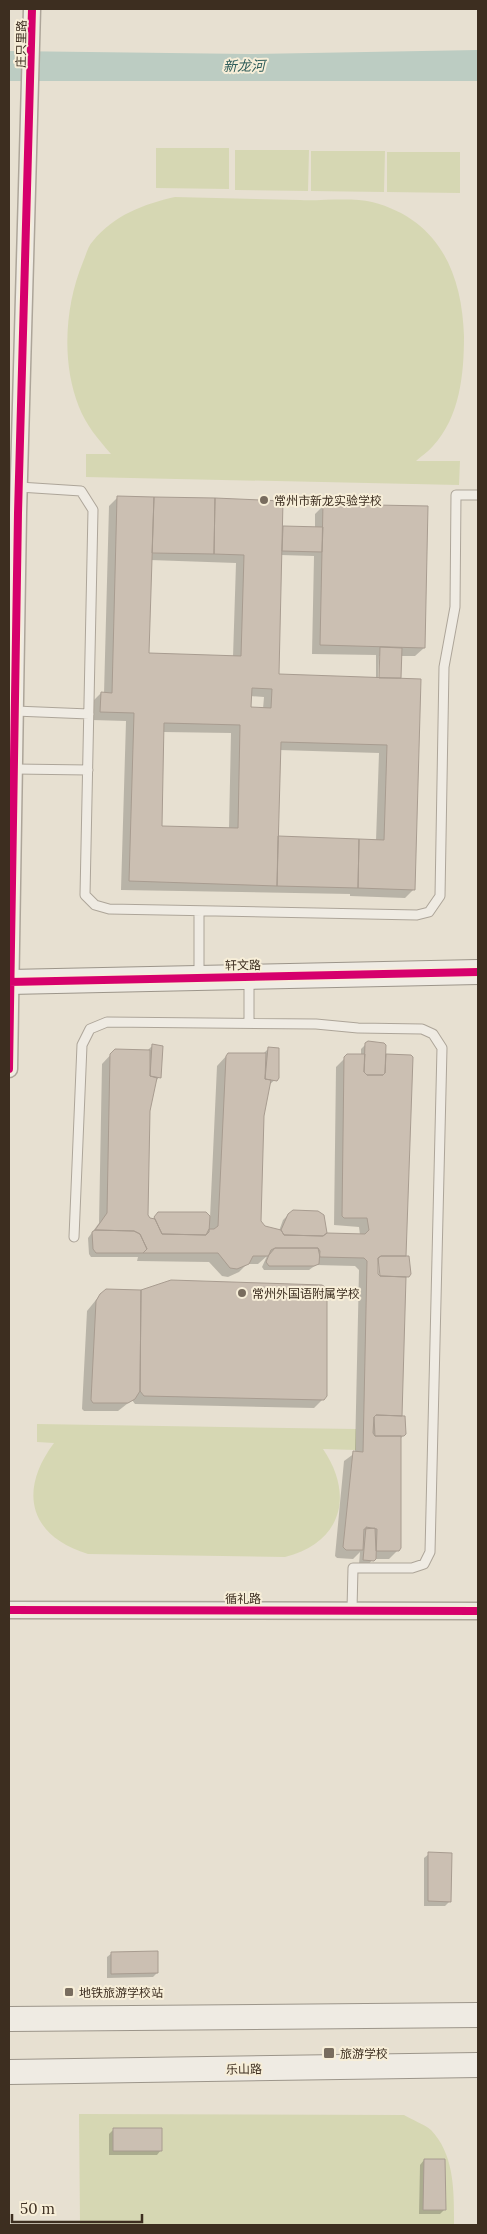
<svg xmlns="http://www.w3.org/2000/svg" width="487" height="2234" font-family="Lora,'Noto Sans SC',serif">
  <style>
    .green { fill: #d6d7b3 }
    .water { fill: #bcccc2 }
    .shadow { fill: #0003; fill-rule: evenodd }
    .building { fill: #cbbfb2; stroke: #a89c90; fill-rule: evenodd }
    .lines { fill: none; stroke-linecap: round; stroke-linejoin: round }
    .lane-casing { stroke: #ada599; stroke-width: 11 }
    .street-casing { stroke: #ada599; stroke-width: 19 }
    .secondary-casing { stroke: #9c958a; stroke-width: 26 }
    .lane { stroke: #efebe3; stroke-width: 9 }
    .street { stroke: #efebe3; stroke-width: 16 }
    .secondary { stroke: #efebe3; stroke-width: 24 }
    .cycleway-casing { stroke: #f7eed8; stroke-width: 11 }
    .cycleway { stroke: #d6006c; stroke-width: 8 }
    .poi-dot { fill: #786c5e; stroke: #f7eed8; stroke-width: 2 }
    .labels { text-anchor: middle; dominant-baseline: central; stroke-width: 4; stroke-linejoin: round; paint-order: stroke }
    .street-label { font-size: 12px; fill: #3d2e20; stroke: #f7eed8 }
    .poi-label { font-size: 12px; fill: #3d2e20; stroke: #f7eed8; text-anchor: start }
    .water-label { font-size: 14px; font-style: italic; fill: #2f5d5a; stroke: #f7eed8 }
  </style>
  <rect width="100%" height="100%" fill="#e7e0d1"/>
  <path class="green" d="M156,148h73v41l-73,-1z
    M235,150h74l-1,41 -73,-1z
    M311,151h74l-1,41 -73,-1z
    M387,152h73v41l-73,-1z
    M175,197c42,1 83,2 125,3 21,1 52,-3 72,2 66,17 90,70 92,134 0,38 -4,81 -31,110 -5,6 -12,10 -17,15h44l-1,24 -373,-8v-23h25c-13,-15 -25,-29 -32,-47 -18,-45 -14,-102 4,-145 3,-7 5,-16 10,-21 21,-26 51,-37 82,-44z
    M37,1424l319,5v21l-33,-1c32,47 18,94 -38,108l-197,-3c-59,-18 -70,-63 -34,-111l-17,-1z
    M79,2114l325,1c8,5 20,9 27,15 24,25 23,63 23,95h-374z"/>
  <path class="water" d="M478,50v31h-469v-30l240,3z"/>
  <path class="shadow" d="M118,497l163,32 3,-2 31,1v-14l9,-9 100,143 -9,8h-15l-2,23 16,210 -9,9 -55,-2v-2l-229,-4 5,-169 -34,-1v-18l9,-9 3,1 5,-188zM281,555l33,1 -2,98 64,1v24l-99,-3zM150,560l86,3 -3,94 -85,-3zM379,656h2v28h-3zM250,696l14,1 -1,12 -13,-1zM163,732l68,1 -2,96 -68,-2zM279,750l100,3 -3,88 -99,-1z
    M366,1044l18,13 2,-2 19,201 4,18 -5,6 -3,135 4,19 -5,5 -2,111 -9,9h-16l-5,6 -9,-1 1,-12 -7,7 -16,-1 -2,-2 9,-95 11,-8 4,-183 -4,-4 -39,-1 -7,5h-45l-2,-3 5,-11 -9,8h-11l-8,8 -11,5 -6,-1 -13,-14 -72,-1 1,-4h-47l-2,-3 -1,-16 11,-15 3,-159 13,-14 32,1 4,-4 10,-1v29l-6,7 -6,28 -3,105 6,5 7,-7h47l4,5 7,-152 11,-12 34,1 5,-5 9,-2 1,30 -8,7 -7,31 -2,105 4,6 15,4 4,-11 5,-5 38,19 34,1 -1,-8 -25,-2 2,-158 11,-11 14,-1v-6zM378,1264h2l1,19h-2z
    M100,1295l226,101 -12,12 -179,-4 -3,-4 -14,11h-34l-2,-2 5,-98z
    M429,1854l21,47 -5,5h-21v-48z
    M112,1953l45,20 -4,4 -46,1v-21z
    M113,2130l48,20 -4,5h-48v-21z
    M424,2160l21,49 -5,5h-21l1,-49z"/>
  <path class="building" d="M117,496l37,1 -5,156 92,3 3,-101 -30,-1 1,-56 68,3 -4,173 142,5 -6,211 -57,-2 1,-49 25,1 3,-95 -106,-3 -4,144 -148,-5 5,-168 -34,-1 1,-20 11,1zM252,688l20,1 -1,19 -20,-1zM164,723l76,2 -2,103 -76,-2z
    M154,497l61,1 -1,56 -62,-1z
    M323,504l105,2 -3,142 -105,-3z
    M283,526l40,1 -1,25 -40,-1z
    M380,647l22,1 -1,30h-22z
    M278,836l81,3 -1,49 -81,-2z
    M368,1041l16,2 2,2 -1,28 -2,2h-16l-3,-3 1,-29z
    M152,1044l11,2 -2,32 -11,-2z
    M268,1047l11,1v30l-2,3 -12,-2z
    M115,1049l35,1v26l7,2 -7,33 -2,104 2,3 5,1 7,15 44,1 3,-6h5l4,-3 8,-170 2,-3h38l-1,26 6,1 -7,36 -3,105 4,5 16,4 3,5 39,1 4,-3 38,1 4,-4 -2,-12h-23l-2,-2 2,-159 3,-3h18l-1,18 3,3h16l2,-2 1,-19 25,1 2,2 -7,199h-25l-3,2v16l2,2 26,1 -4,139 -26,-1 -2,2 -1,16 2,3h26v112l-2,3h-23l-1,-23 -11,1 -1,21h-17l-3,-3 10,-96 10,1 4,-191 -3,-3 -44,-1 -2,-9h-43l-7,8h-15l-4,8 -12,5 -7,-1 -12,-15h-75l4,-4 -7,-15 -6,-3 -39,-1 12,-17 3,-159z
    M293,1210l25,1 6,4 3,18 -4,3 -39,-1 -3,-5 7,-16z
    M158,1212h48l4,4 -1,16 -3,3 -44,-1 -8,-17z
    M95,1230l39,1 6,3 7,15 -4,4h-47l-3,-4 -1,-17z
    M275,1248h43l2,3 -1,13 -5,2h-45l-3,-4 5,-12z
    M381,1256h28l2,18 -2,3 -29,-1 -2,-18z
    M171,1280l151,5 5,3v108l-3,4 -180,-4 -4,-5 1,-101z
    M106,1289l35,1 -1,101 -5,8 -7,4h-35l-2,-3 5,-99 4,-7z
    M376,1415l29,1 1,18 -2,2h-29l-1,-19z
    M366,1527l11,2 -1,30 -2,2 -11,-1z
    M428,1852l24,1 -1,49 -23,-1z
    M158,1951v22l-47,1v-22z
    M113,2128h49v23h-49z
    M424,2159h21l1,51h-23z"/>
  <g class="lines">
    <g class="lane-casing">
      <path id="lane" d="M19,487l62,4 12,19 -8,385 10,10 14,4 308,6 12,-3 11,-16 4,-229 11,-60 1,-112h22
        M15,711l74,3
        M15,769l73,1
        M199,977v-66
        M249,1023v-45
        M74,1237l8,-192 8,-16 17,-7 209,2 42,4 64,1 11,5 9,14 -12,504 -6,12 -12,4h-59l-1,41"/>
    </g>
    <g class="street-casing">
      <path id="street" d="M9,1069l9,-556 14,-504
        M9,1610l469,1"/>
    </g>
    <g class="secondary-casing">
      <path id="secondary" d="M9,982l469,-10
        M9,2019l469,-4
        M9,2072l469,-7"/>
    </g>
    <use href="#lane" class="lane"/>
    <use href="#street" class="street"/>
    <use href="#secondary" class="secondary"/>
    <g class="cycleway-casing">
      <path id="cycleway" d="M9,982l469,-10
        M9,1069l9,-556 14,-504
        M9,1610l469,1"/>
    </g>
    <use href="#cycleway" class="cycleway"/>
  </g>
  <g class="poi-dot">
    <circle cx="264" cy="500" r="5"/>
    <circle cx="242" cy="1293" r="5"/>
    <rect x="64" y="1987" width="10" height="10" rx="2.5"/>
    <rect x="323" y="2047" width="12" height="12" rx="2.5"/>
  </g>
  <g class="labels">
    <g class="street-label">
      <text transform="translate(21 44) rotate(-89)">庄只里路</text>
      <text transform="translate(243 965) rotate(-1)">轩文路</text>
      <text x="243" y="1598">循礼路</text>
      <text transform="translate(244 2069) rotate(-1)">乐山路</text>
    </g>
    <g class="poi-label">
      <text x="274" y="500">常州市新龙实验学校</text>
      <text x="252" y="1293">常州外国语附属学校</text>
      <text x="79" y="1992">地铁旅游学校站</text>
      <text x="340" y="2053">旅游学校</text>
    </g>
    <g class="water-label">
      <text transform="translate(244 66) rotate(-1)">新龙河</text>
    </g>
  </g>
  <rect width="487" height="2234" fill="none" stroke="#3d2e20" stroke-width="20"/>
  <path d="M12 2214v8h130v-8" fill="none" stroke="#3d2e20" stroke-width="2.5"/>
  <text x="20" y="2214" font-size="15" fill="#3d2e20" stroke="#f7eed8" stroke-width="4" paint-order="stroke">50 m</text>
</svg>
